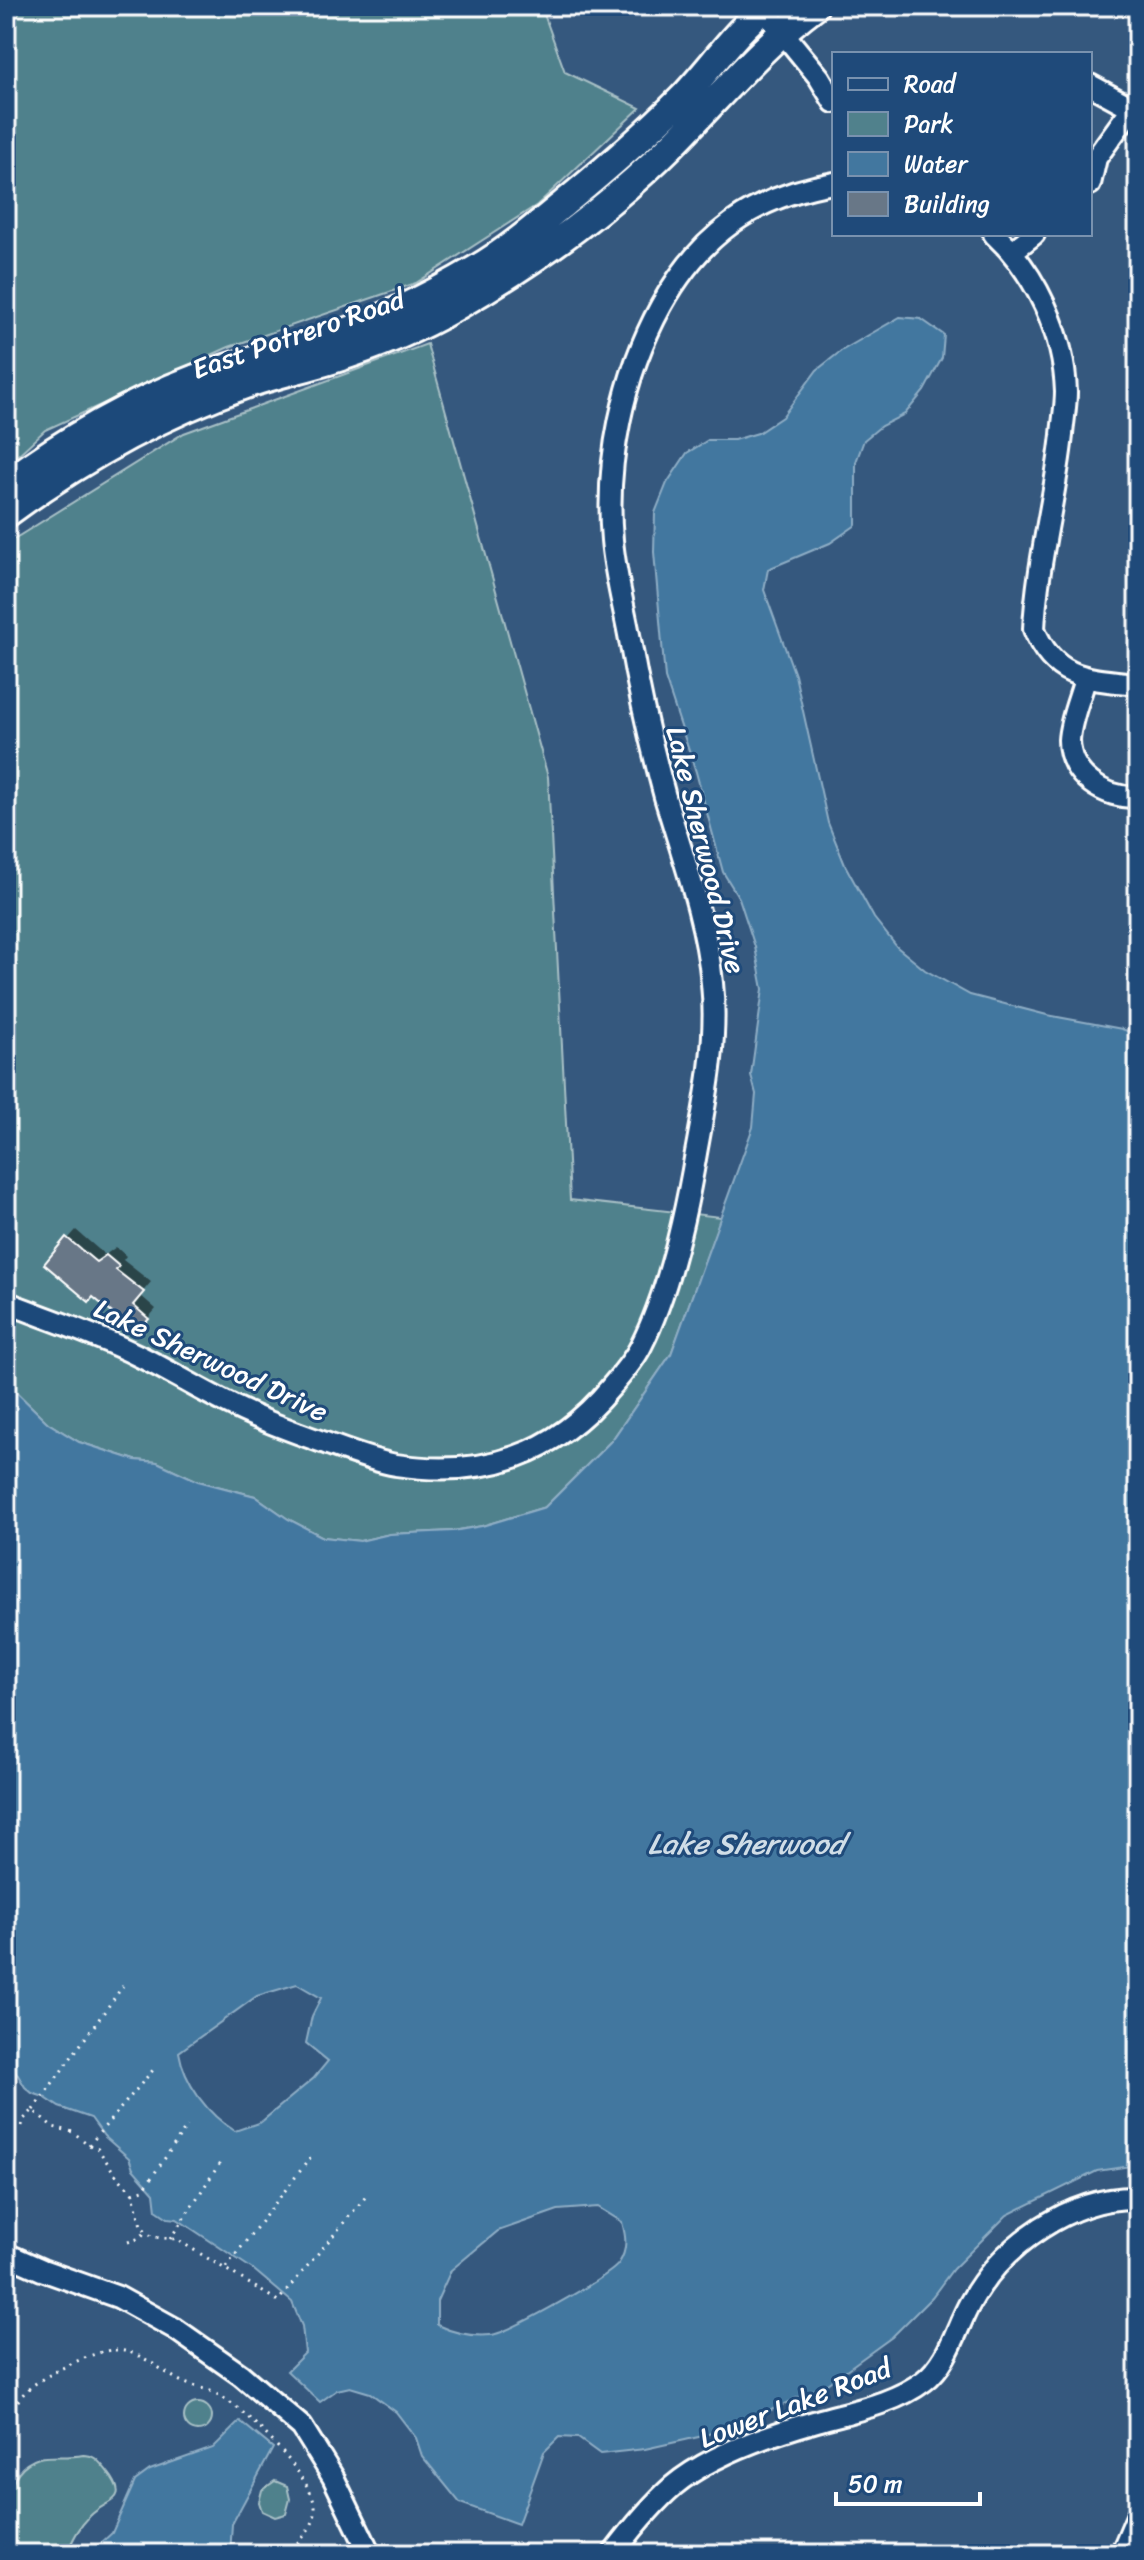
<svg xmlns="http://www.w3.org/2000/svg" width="1144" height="2560" font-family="Sriracha,sans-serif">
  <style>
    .green { fill: #50818c; stroke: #a8c0c6; stroke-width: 2 }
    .water { fill: #42779f; stroke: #8eadc5; stroke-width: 2; fill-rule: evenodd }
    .shadow { fill: #0007 }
    .building { fill: #687787; stroke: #fff; stroke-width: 2 }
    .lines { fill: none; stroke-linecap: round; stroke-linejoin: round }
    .minor-casing { stroke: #fff; stroke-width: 26 }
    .tertiary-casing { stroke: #fff; stroke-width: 32 }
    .path { stroke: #fff; stroke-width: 3; stroke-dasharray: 2 6; stroke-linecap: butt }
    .minor { stroke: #1f4a7a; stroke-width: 20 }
    .tertiary { stroke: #1f4a7a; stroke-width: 26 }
    .labels { text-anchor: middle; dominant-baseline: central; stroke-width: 6; stroke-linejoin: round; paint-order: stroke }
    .street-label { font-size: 28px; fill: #fff; stroke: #1f4a7a }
    .water-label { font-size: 30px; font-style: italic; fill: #d0dde7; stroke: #1f4a7a }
  </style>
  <rect width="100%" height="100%" fill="#35587e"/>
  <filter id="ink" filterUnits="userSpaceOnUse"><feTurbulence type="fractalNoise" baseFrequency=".0125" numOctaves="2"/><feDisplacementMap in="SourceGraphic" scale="16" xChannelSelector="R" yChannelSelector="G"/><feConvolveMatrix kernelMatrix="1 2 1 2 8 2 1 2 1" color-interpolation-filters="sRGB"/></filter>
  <g filter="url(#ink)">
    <path class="green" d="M6,6h535l24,66 75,36 -103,97 -121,78 -187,64 -184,83 -39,36z
      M427,344l121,433 22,423 151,17 -50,137 -59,86 -67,67 -63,19 -29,5 -63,3 -30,7 -37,-4 -35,-18 -33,-23 -57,-15 -41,-19 -22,-2 -56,-18 -31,-19 -42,-41v-838l178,-111z
      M184 2417a14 14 0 1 1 28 0a14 14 0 1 1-28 0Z
      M83,2455c13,0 16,7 24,16 25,31 1,27 -17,45 -10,10 -19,25 -23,38h-57c-4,-30 -10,-84 29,-96 12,-3 29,0 44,-3z
      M275,2481l12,5 3,13 -4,15 -11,3 -13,-6 -3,-9 3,-12z"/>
    <path class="water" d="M900,317l21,2 23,16 -2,23 -18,33 -19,23 -24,12 -17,14 -8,22v63l-26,18 -62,26 -4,21 31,85 33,148 17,42 29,53 23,29 28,23 45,25 77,20 75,14 16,6v1130l-41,6 -90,44 -54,54 -21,28 -40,40 -65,47 -60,28 -64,24 -58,13 -45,5 -22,-16 -19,-1 -15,15 -26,72 -58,-21 -38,-47 -6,-18 -20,-26 -26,-19 -20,-6 -13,3 -17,12 -33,-31 18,-18 -3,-27 -10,-24 -38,-32 -77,-51 -9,-1 -12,-8 -2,-17 -21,-24 -4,-11 -25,-22 -13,-18 -32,-11 -15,-10 -12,-4 -7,-6 -19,-32v-673l42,41 31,19 56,18 22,2 41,19 57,15 33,23 35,18 37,4 30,-7 63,-3 29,-5 63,-19 67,-67 59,-86 82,-227 3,-33 -5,-19 12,-86 -8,-42 -16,-49 -16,-26 -27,-100 -31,-94 -11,-126 1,-39 12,-30 20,-30 21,-13h26l24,-7 24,-16 35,-47 24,-19zM297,1984l24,14 -9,18 -6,27 22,18 -14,17 -53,44 -26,9c-27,-16 -51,-48 -56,-79l78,-56zM598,2207l24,15c4,15 6,27 -3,41 -8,13 -111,70 -128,72 -20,2 -37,-2 -54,-10v-24l14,-31 47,-39 60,-21z
      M240,2421l33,27 -41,76 -2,30h-141l23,-21 23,-52 15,-11 63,-22z"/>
    <path class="shadow" d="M76,1230l29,25 11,-8 10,9 -3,4 28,22 -11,13 16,14 -11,13 -52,-27 -25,-56z"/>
    <path class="building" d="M66,1237l30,25 10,-7 13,11 -3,4 28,22 -11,13 16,14 -13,14 -43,-36 -4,5 -45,-38z"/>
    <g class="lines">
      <g class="minor-casing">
        <path id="minor" d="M761,6l58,71 15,25
          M1090,85l48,26
          M1096,158l42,-58
          M1090,161l6,-3 -6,26
          M994,234c42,39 70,100 72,158 0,14 -3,29 -4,43 -7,65 -25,128 -28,194 20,51 55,50 104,55
          M1013,251l21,-17
          M1085,679c-5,19 -15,41 -16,61 0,36 36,59 69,57
          M6,1302c44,18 89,32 131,53 33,16 64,36 98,52 30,15 62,26 93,37 22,8 45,17 68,21 88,13 158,-9 215,-78 11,-13 22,-25 30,-41 27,-53 45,-134 55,-193 10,-55 22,-114 16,-170 -6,-64 -29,-125 -47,-186 -14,-52 -26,-104 -35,-157 -6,-33 -15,-66 -18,-100 -7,-77 11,-165 49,-234 39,-71 93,-110 173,-123
          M6,2254l36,16 76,27 56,31 67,47 61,52 31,50 37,77
          M613,2554c18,-24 37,-48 60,-68 37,-31 98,-52 144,-65 35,-10 77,-17 107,-40 25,-19 32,-53 46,-78 32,-58 101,-107 168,-105
          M1121,2554l17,-40"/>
      </g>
      <g class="tertiary-casing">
        <path id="tertiary" d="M6,484c59,-44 121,-80 190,-106 43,-16 89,-26 133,-40 52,-18 100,-41 147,-69 34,-20 63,-45 92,-69 39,-32 78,-66 113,-101 27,-27 57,-72 87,-93
          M6,514c75,-55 151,-98 239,-129 28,-10 58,-16 87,-25 42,-13 84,-30 122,-52 79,-45 154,-99 218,-163 47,-47 89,-99 143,-139"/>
      </g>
      <path class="path" d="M33,2110l90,-124
        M22,2126l1,-6 10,-10 20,17 20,5 16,13 9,4 17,25 18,19 8,33 11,11 24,2 102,62 90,-107
        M89,2145l64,-75
        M133,2193l10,-3 44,-64
        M170,2239l52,-79
        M128,2242l12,-4 5,-6
        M226,2267l88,-114
        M6,2422c7,-13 13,-26 25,-35 14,-12 66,-38 84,-37 23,0 41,17 60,28 12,8 27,9 40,15 29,14 96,82 100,114 2,22 -17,30 -25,47"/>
      <use href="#minor" class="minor"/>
      <use href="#tertiary" class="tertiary"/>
    </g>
  </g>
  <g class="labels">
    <g class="street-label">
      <text transform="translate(298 334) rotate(-19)">East Potrero Road</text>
      <text transform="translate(706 850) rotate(76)">Lake Sherwood Drive</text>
      <text transform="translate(211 1360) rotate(25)">Lake Sherwood Drive</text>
      <text transform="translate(795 2403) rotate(-21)">Lower Lake Road</text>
    </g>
    <g class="water-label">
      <text x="746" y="1844">Lake Sherwood</text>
    </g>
  </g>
  <rect width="1144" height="2560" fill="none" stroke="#1f4a7a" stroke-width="32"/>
  <rect x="16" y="16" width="1112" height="2528" fill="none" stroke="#fff" stroke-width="3" filter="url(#ink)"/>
  <rect x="832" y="52" width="260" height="184" fill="#1f4a7a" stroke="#7992af" stroke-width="2"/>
  <rect x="848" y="78" width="40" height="12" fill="#1f4a7a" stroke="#7992af" stroke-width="2"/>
  <text x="904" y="92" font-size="24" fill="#ffffff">Road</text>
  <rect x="848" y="112" width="40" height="24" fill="#50818c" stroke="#7992af" stroke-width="2"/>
  <text x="904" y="132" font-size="24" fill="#ffffff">Park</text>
  <rect x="848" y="152" width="40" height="24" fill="#42779f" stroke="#7992af" stroke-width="2"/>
  <text x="904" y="172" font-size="24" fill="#ffffff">Water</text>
  <rect x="848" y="192" width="40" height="24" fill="#687787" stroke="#7992af" stroke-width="2"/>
  <text x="904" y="212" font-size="24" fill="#ffffff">Building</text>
  <path d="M836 2492v12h144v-12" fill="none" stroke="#ffffff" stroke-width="4"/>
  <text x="848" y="2492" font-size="24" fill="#ffffff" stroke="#1f4a7a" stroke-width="6" paint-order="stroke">50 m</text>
</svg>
